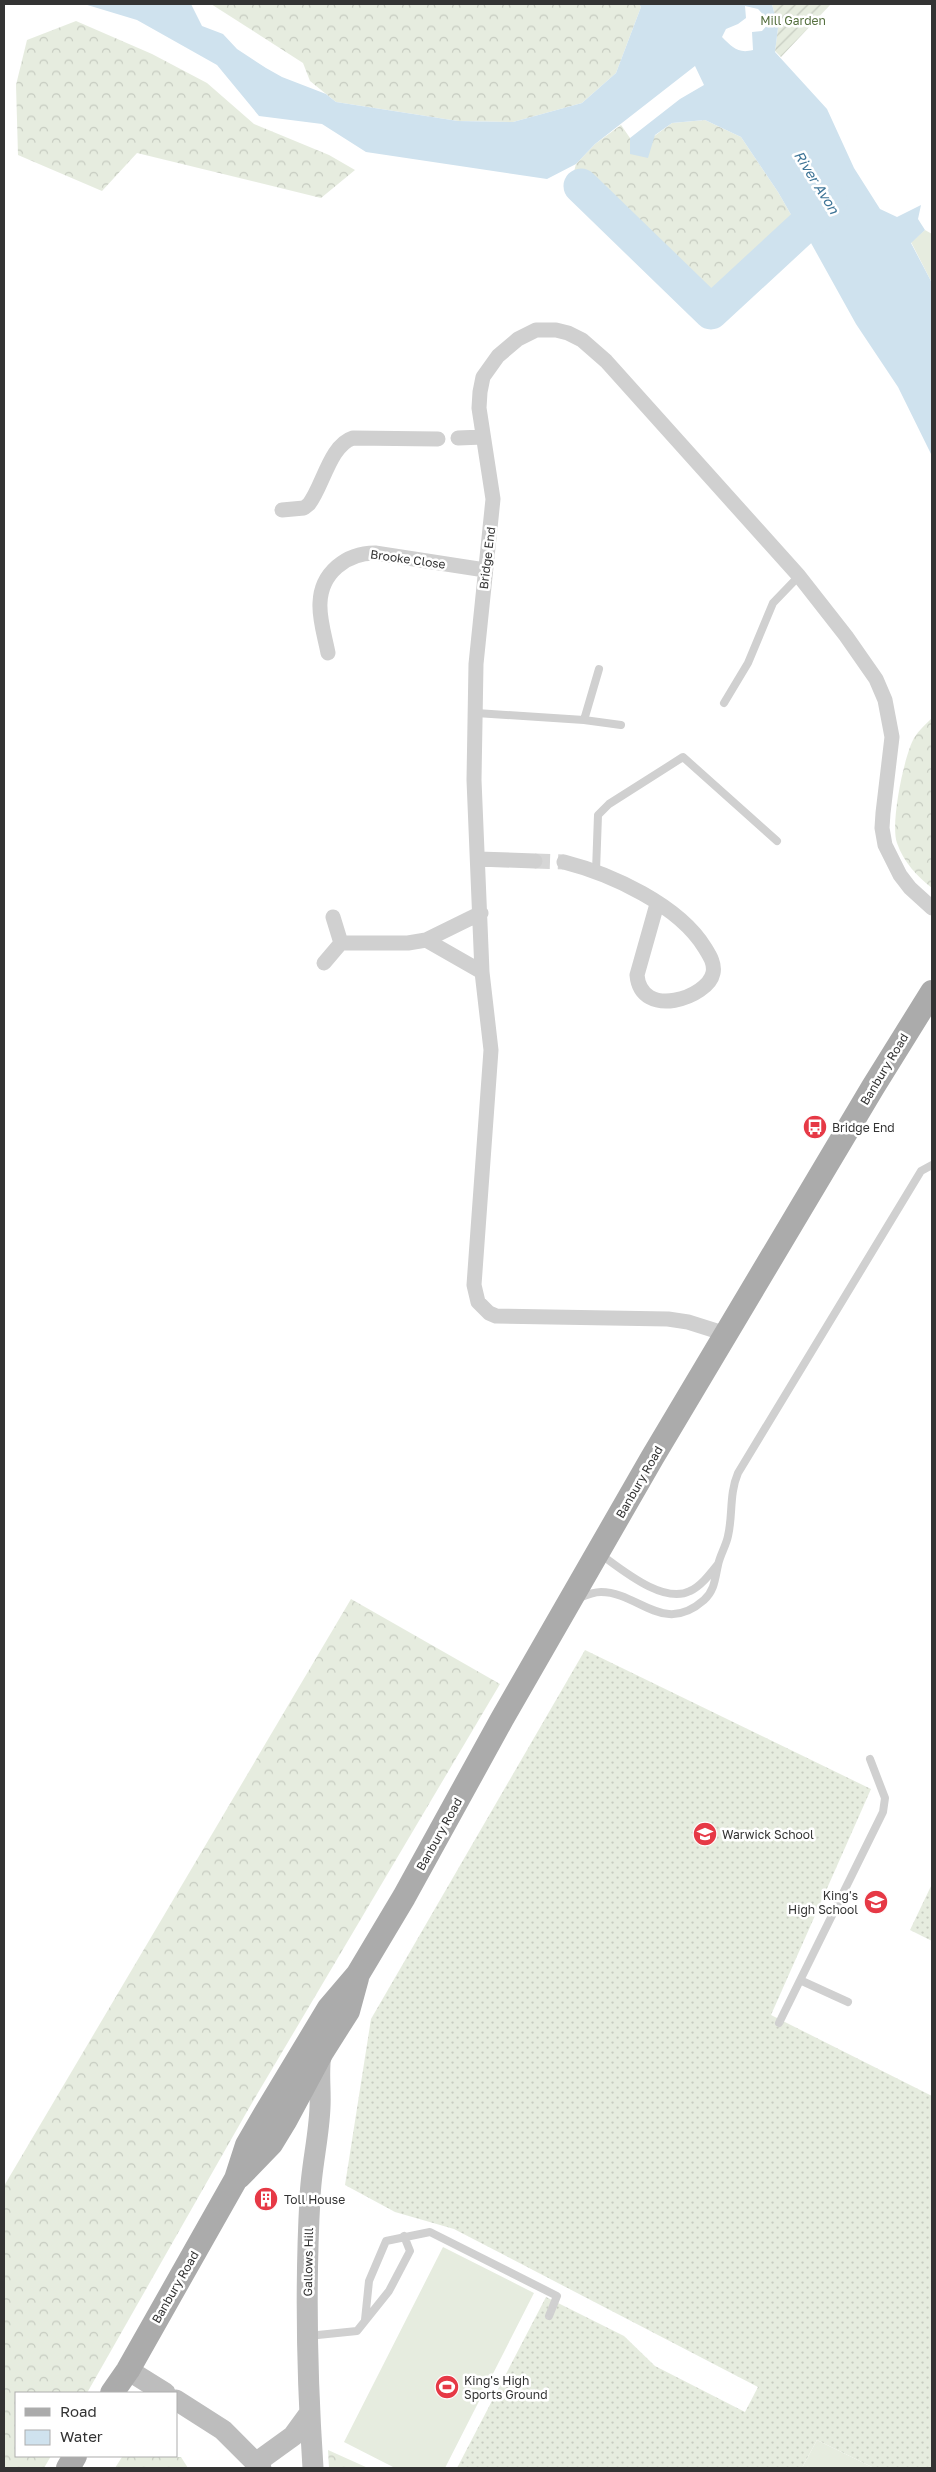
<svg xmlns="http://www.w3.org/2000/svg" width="936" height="2472" font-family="'Golos Text',sans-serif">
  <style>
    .grass { fill: url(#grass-dots) }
    .forest { fill: url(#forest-crowns) }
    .garden { fill: url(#garden-furrows) }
    .pitch { fill: #e6ecdf }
    .water { fill: #cfe2ee; fill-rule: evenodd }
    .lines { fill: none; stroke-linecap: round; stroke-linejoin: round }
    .river { stroke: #cfe2ee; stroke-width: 35 }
    .street-tunnel { stroke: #d6d6d6; stroke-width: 15; stroke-dasharray: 15 8; stroke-linecap: butt }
    .lane { stroke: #d0d0d0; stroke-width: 8 }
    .street { stroke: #d0d0d0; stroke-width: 15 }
    .secondary { stroke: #bdbdbd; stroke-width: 21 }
    .primary { stroke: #ababab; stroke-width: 24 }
    .labels { text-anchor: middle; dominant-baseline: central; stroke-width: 5; stroke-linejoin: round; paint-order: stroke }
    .park-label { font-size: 12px; fill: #56703f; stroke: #fff }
    .street-label { font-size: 12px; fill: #333; stroke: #fff }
    .poi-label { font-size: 12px; fill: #333; stroke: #fff; text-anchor: start }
    .water-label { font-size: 14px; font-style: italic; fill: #3f7597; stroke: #fff }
  </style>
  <defs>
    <pattern id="grass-dots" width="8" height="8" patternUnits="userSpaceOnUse" patternTransform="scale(1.25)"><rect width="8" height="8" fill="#e6ecdf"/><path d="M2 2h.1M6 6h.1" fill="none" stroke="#c6cbc0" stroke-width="1.8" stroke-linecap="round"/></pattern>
    <pattern id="forest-crowns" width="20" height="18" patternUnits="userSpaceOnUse" patternTransform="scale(1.25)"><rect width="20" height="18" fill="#e6ecdf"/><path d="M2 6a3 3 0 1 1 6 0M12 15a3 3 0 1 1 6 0" fill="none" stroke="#c6cbc0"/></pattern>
    <pattern id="garden-furrows" width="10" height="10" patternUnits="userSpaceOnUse" patternTransform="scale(1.25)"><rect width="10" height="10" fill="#e6ecdf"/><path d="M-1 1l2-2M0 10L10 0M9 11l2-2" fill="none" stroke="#c6cbc0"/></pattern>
  </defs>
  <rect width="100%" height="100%" fill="#fff"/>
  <path class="grass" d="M585,1650l286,139 -100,226 161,81v372h-58l-57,-28 -15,28h-345l89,-171 78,39 31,30 90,46 13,-25 -304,-158 -59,-17 -50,-27 26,-166z
    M932,1884v57l-22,-11z"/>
  <path class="forest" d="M211,4h428l2,3 -25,66 -34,30 -69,19 -55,-1 -122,-19 -26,-21 -7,-18z
    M76,21l76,33 55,29 47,41 75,31 26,15 -34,28 -184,-45 -35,38 -84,-36 -2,-70 11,-45z
    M705,120l36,17 37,55 27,47 -8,2 -36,46 -45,41 -146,-141 6,-23 19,-20 26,-19 9,13v16l42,-31z
    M932,718v170c-15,-12 -28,-25 -35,-45 -7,-19 7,-87 17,-105 5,-8 12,-14 18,-20z
    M351,1599l149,85 -251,424 -162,285h-71v63h35l-7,12h-40v-282z
    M328,2450l40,18h-39z
    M122,2457h59l7,11h-73z"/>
  <path class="garden" d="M772,4h59l-50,53 -6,-6 3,-23z"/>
  <path class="pitch" d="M925,230l7,4v49l-21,-41z
    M443,2247l91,46 -89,175h-50l-51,-26z
    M817,2440l57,28h-72z"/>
  <path class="water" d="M84,4h107l11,22 21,8 14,15 29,19 16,9 44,17 10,8 122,19 55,1 69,-19 34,-30 25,-66 -2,-3h133l6,24 -3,24 52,57 27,59 26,41 17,8 24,-12 -3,14 7,11 -14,13 21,40v173l-34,-69 -42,-63 -45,-81 -6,-4 -27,-47 -37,-55 -36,-17 -33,3 -17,12 -7,23 -18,-4v-16l50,-39 24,-14 -9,-19 -100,78 -19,20 -29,15 -181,-27 -44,-28 -63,-8 -42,-51 -80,-45zM745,6l13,3 12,13 -8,9 -10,1 1,18c-15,4 -21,-3 -31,-13l4,-8 12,-5 8,-6z"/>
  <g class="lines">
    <path class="river" d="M581,186l130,126 119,-110"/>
    <path class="street-tunnel" d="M535,861l29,1"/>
    <path class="lane" d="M724,703l24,-40 25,-60 26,-27
      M476,713l108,7 37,5
      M584,720l15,-51
      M596,871l2,-56 11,-11 74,-47 94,84
      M600,1554c20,14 63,51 90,37 11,-5 20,-17 28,-27
      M579,1598c7,-3 15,-6 22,-6 38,0 62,44 103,8 11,-10 11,-22 14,-35 2,-10 8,-19 10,-29 5,-21 1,-42 10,-63l183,-302 11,-6
      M802,1981l46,21
      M779,2023l104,-211 2,-14 -15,-39
      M365,2320l4,-39 17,-40 44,-9 127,64 -8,20
      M308,2336l49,-5 32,-40 21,-40 -6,-15"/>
    <path class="street" d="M458,438l25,-1
      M282,510l22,-2 5,-4c14,-18 21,-59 44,-66l85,1
      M328,653c-3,-16 -9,-34 -8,-50 1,-30 26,-50 55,-50l110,17
      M478,859l57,2
      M564,862c47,12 115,43 141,86 5,8 10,16 8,25 -5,25 -72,47 -76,2l20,-71
      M426,940l56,32
      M341,943h67l18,-3 55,-27
      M324,963l17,-20 -8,-26
      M726,1334l-38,-12 -20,-3 -172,-3 -7,-3 -11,-11 -4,-17 17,-235 -9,-78 -8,-192 2,-116 17,-165 -14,-91 1,-16 3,-15 15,-21 20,-17 18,-9h20l12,3 14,7 24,21 193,215 47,60 30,43 9,21 7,37 -9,76 -1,15 3,17 15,30 10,13 22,20"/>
    <path class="secondary" d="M128,2370l37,23
      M176,2400l47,30 38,38
      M257,2462l36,-26 16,-22
      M313,2468c-6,-90 -8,-180 -3,-270 1,-30 9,-61 10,-91 1,-18 -2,-35 1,-53"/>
    <path class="primary" d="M239,2177l32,-33 14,-23 37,-69 26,-41 9,-33
      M112,2393l16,-23 108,-191 11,-34 18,-31 64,-106 29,-34 46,-77 98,-178 150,-261 221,-371 59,-95
      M68,2468l7,-12"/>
  </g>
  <defs>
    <g id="bus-disc" transform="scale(1.25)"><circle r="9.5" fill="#e63946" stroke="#fff"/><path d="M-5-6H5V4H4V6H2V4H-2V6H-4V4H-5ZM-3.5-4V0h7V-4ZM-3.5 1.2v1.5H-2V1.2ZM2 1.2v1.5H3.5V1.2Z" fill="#fff"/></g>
    <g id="school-disc" transform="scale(1.25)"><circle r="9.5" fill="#e63946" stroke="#fff"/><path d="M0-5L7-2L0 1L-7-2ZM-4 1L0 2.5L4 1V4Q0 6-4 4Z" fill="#fff"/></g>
    <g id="building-disc" transform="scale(1.25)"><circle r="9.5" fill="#e63946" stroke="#fff"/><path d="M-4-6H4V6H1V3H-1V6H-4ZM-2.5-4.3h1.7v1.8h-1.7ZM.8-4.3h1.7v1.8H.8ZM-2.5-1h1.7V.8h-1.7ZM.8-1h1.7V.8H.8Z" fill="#fff"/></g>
    <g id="stadium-disc" transform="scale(1.25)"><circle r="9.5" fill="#e63946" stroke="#fff"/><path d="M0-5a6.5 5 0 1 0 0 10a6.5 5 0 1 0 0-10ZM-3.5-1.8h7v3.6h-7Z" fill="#fff"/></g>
  </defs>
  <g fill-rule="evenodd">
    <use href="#bus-disc" x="815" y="1127"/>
    <use href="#school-disc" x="705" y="1834"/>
    <use href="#school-disc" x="876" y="1902"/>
    <use href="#building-disc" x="266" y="2199"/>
    <use href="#stadium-disc" x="447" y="2387"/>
  </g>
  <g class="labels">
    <g class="park-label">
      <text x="793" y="20">Mill Garden</text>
    </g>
    <g class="street-label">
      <text transform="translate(487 558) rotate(-83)">Bridge End</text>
      <text transform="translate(408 559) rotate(8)">Brooke Close</text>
      <text transform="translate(884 1069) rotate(-59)">Banbury Road</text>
      <text transform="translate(639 1482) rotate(-60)">Banbury Road</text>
      <text transform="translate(439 1834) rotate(-61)">Banbury Road</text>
      <text transform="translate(308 2262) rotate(-89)">Gallows Hill</text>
      <text transform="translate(175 2287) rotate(-60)">Banbury Road</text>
    </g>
    <g class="poi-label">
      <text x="832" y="1127">Bridge End</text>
      <text x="722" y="1834">Warwick School</text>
      <text x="858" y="1895" text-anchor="end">King's<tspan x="858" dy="14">High School</tspan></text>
      <text x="284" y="2199">Toll House</text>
      <text x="464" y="2380">King's High<tspan x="464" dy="14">Sports Ground</tspan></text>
    </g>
    <g class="water-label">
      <text transform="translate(817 182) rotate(58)">River Avon</text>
    </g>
  </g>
  <rect width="936" height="2472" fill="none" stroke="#333333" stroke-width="10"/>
  <rect x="15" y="2392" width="162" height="65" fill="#ffffff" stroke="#adadad"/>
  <rect x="25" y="2408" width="25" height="8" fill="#ababab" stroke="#adadad"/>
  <text x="60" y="2417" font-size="15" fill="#333333">Road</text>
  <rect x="25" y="2430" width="25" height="15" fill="#cfe2ee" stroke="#adadad"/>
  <text x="60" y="2442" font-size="15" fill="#333333">Water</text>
</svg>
